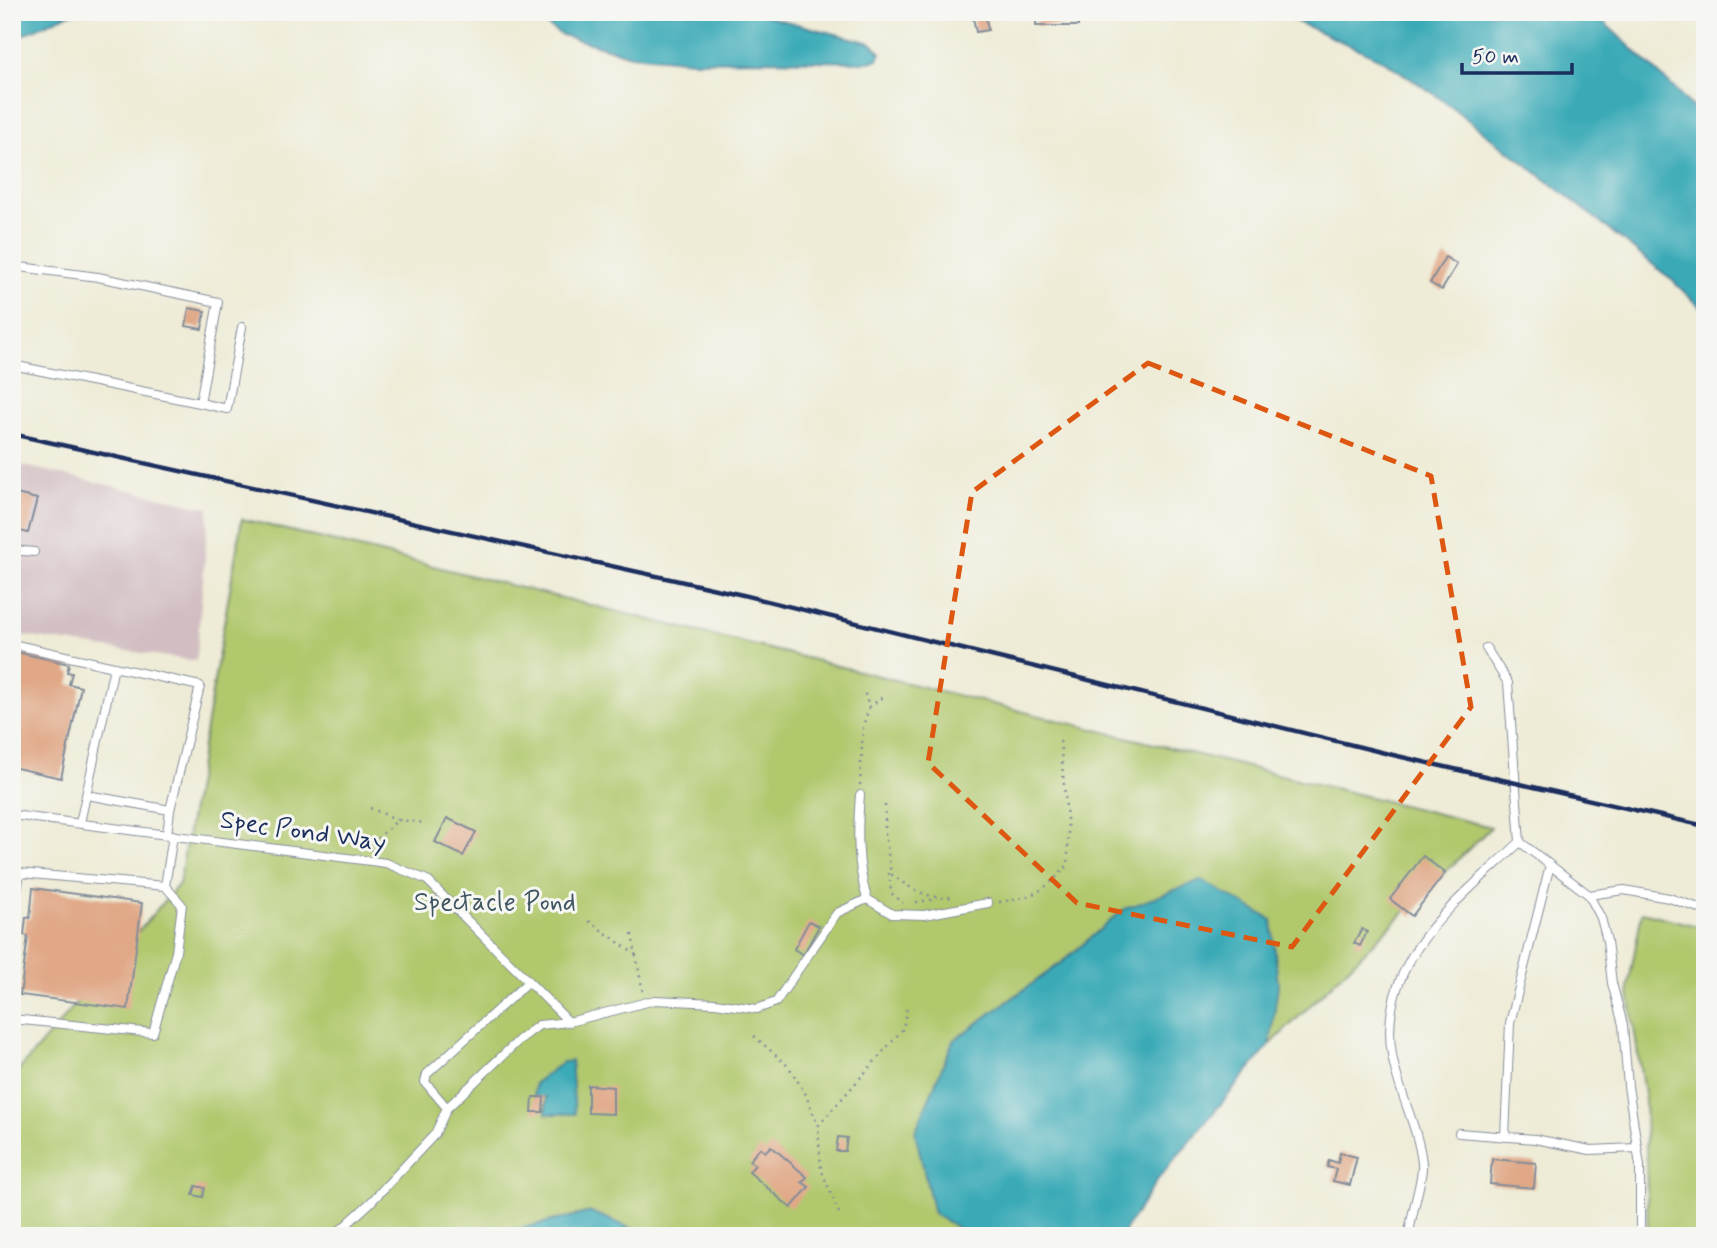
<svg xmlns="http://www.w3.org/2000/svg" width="1717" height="1248" font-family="Mynerve,sans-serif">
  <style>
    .industrial { fill: #d2bec2 }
    .green { fill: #b1c86d; stroke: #667c66; stroke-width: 2 }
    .water { fill: #3aaab7; stroke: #2a6c8a; stroke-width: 2 }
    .building { fill: #e0a887 }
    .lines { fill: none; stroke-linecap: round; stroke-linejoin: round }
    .lane-casing { stroke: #848d9a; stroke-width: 10 }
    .path { stroke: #848d9a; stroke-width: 2.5; stroke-dasharray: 2 5; stroke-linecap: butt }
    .lane { stroke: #fff; stroke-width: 8 }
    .rail { stroke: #1b2f5e; stroke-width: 4.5 }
    .marked { fill: none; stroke: #de5710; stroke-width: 5; stroke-dasharray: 14 9; stroke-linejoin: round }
    .labels { text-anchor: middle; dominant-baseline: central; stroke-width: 6; stroke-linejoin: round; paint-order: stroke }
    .street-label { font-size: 26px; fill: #1b2f5e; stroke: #f6f6f2 }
    .park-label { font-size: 26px; fill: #405562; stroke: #f6f6f2 }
  </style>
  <rect width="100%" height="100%" fill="#f6f6f2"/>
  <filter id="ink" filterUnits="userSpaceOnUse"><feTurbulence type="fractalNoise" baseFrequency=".0143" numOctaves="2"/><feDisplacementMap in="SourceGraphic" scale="14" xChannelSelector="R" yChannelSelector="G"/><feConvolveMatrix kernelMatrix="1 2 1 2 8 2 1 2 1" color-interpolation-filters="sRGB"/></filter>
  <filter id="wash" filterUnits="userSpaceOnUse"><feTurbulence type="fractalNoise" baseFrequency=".00686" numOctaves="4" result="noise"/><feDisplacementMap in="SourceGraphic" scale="28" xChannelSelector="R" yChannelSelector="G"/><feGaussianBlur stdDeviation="1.57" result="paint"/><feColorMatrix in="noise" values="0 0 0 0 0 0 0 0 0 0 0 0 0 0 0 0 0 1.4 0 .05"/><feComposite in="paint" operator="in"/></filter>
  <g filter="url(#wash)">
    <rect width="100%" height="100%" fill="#eeebd6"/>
    <path class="industrial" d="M12,463l197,45 -13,153 -184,-27z"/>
    <path class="green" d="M242,519l1249,308 -221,218 2,-125 -170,8 -41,35 -108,78 -19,173 38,22h-329l-52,-24 -103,24h-476v-158l167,-194z
      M1642,912l63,16v308h-57l-3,-135 -17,-113z"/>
    <path class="water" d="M12,12h66l-12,3 -54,25z
      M526,12h232l19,7 94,24 10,10 -3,6 -8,3 -107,-2 -70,1 -62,-6 -69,-20z
      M1275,12h318l82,77 30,32v191l-33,-32 -92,-74 -143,-110 -56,-37z
      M1201,880l71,40 6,65 -8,60 -112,134 -37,57h-149l-38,-22 -19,-82 38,-91 108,-78 63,-54z
      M571,1061l4,53h-29v-17h-12l1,-14 28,-21z
      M591,1212l59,24h-162z"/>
    <g id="blocks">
      <path class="building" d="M972,12h13l3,18 -12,2z
        M1036,12h42v14h-42z
        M1445,257l12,7 -15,26 -12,-7z
        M189,308l16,3 -3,18 -16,-3z
        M12,493l25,6 -9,34 -16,-4z
        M12,651l57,13 -2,8 5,1 -3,11 12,3 -20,91 -49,-11z
        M447,818l29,14 -13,24 -28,-14z
        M1423,856l22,17 -33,43 -22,-17z
        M33,888l109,15 -14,106 -108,-14 8,-59 -4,-1 2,-18 4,1z
        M809,921l10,5 -16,29 -9,-6z
        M1362,929l5,3 -7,14 -6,-3z
        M588,1085l25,2v27l-25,-1z
        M533,1097h11l-1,15h-11z
        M838,1137l9,1 -2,13h-9z
        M771,1146l36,31 -5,5 7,5 -18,21 -42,-36 6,-7 -6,-4 11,-13 5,4z
        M1340,1153l17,4 -7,28 -17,-4 3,-12 -9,-2 2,-7 9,3z
        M1492,1159l44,4 -2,25 -44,-4z
        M196,1186l9,2 -2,9 -10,-2z"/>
    </g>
  </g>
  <g filter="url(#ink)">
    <use href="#blocks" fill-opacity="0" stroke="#848d9a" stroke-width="2"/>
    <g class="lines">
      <g class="lane-casing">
        <path id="lane" d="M12,266l86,11 120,25 -18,101 -188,-38
          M200,403l27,6 15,-82
          M12,550l22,2
          M12,644l102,23 -34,156
          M1486,648l22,35 12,159 69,53 12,23 6,23 5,42 11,42 5,61 12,80v70
          M114,667l86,19 -30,124
          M87,795l83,15 -3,25
          M860,795c-3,36 -3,70 7,104l25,15 32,1 64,-12
          M12,815l374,48 41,17 142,142
          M165,886l8,-51
          M1589,895l35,-5 45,8 36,12
          M12,922l8,-49 145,13 17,19 -6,47 -23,81 -141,-14
          M447,1108l-22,-26 2,-8 101,-92
          M1459,1133l76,6 55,11 47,-2
          M1505,1137l5,-114 40,-158
          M334,1236l37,-34 64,-68 12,-26 72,-68 20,-15 30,-3 86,-22 60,3 42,6 19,-7 61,-89 30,-14
          M1409,1236c1,-21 15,-58 13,-73 -4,-37 -24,-71 -30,-108 -16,-96 67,-155 128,-213"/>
      </g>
      <path class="path" d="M869,707l15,-11
        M860,785l3,-58 6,-20 -5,-16
        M885,805v28l6,41c18,14 37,26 61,23
        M370,808l28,12
        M371,851l9,-15 18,-16 27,3
        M889,873l2,20 12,10
        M916,902l21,-3
        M999,902c36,-5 45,-11 69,-37v-35l-8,-90
        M589,921l47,34
        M632,934l11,59
        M754,1036l35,31 16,26 13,33
        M839,1213l-18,-44 -3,-43 85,-97 4,-22"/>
      <use href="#lane" class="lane"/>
      <path class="rail" d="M12,434l731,161 650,160 312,71"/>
    </g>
  </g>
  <path class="marked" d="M1148,363l283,113 40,231 -179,240 -215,-44 -149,-140 44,-271z"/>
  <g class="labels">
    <g class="street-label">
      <text transform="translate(303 832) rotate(8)">Spec Pond Way</text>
    </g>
    <g class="park-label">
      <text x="495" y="903">Spectacle Pond</text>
    </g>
  </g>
  <rect width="1717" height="1248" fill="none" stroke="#f6f6f2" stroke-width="42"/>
  <path d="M1462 63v10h110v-10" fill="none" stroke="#1b2f5e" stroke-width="3.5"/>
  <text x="1472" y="63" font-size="21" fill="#1b2f5e" stroke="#f6f6f2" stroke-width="5" paint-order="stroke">50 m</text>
</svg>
